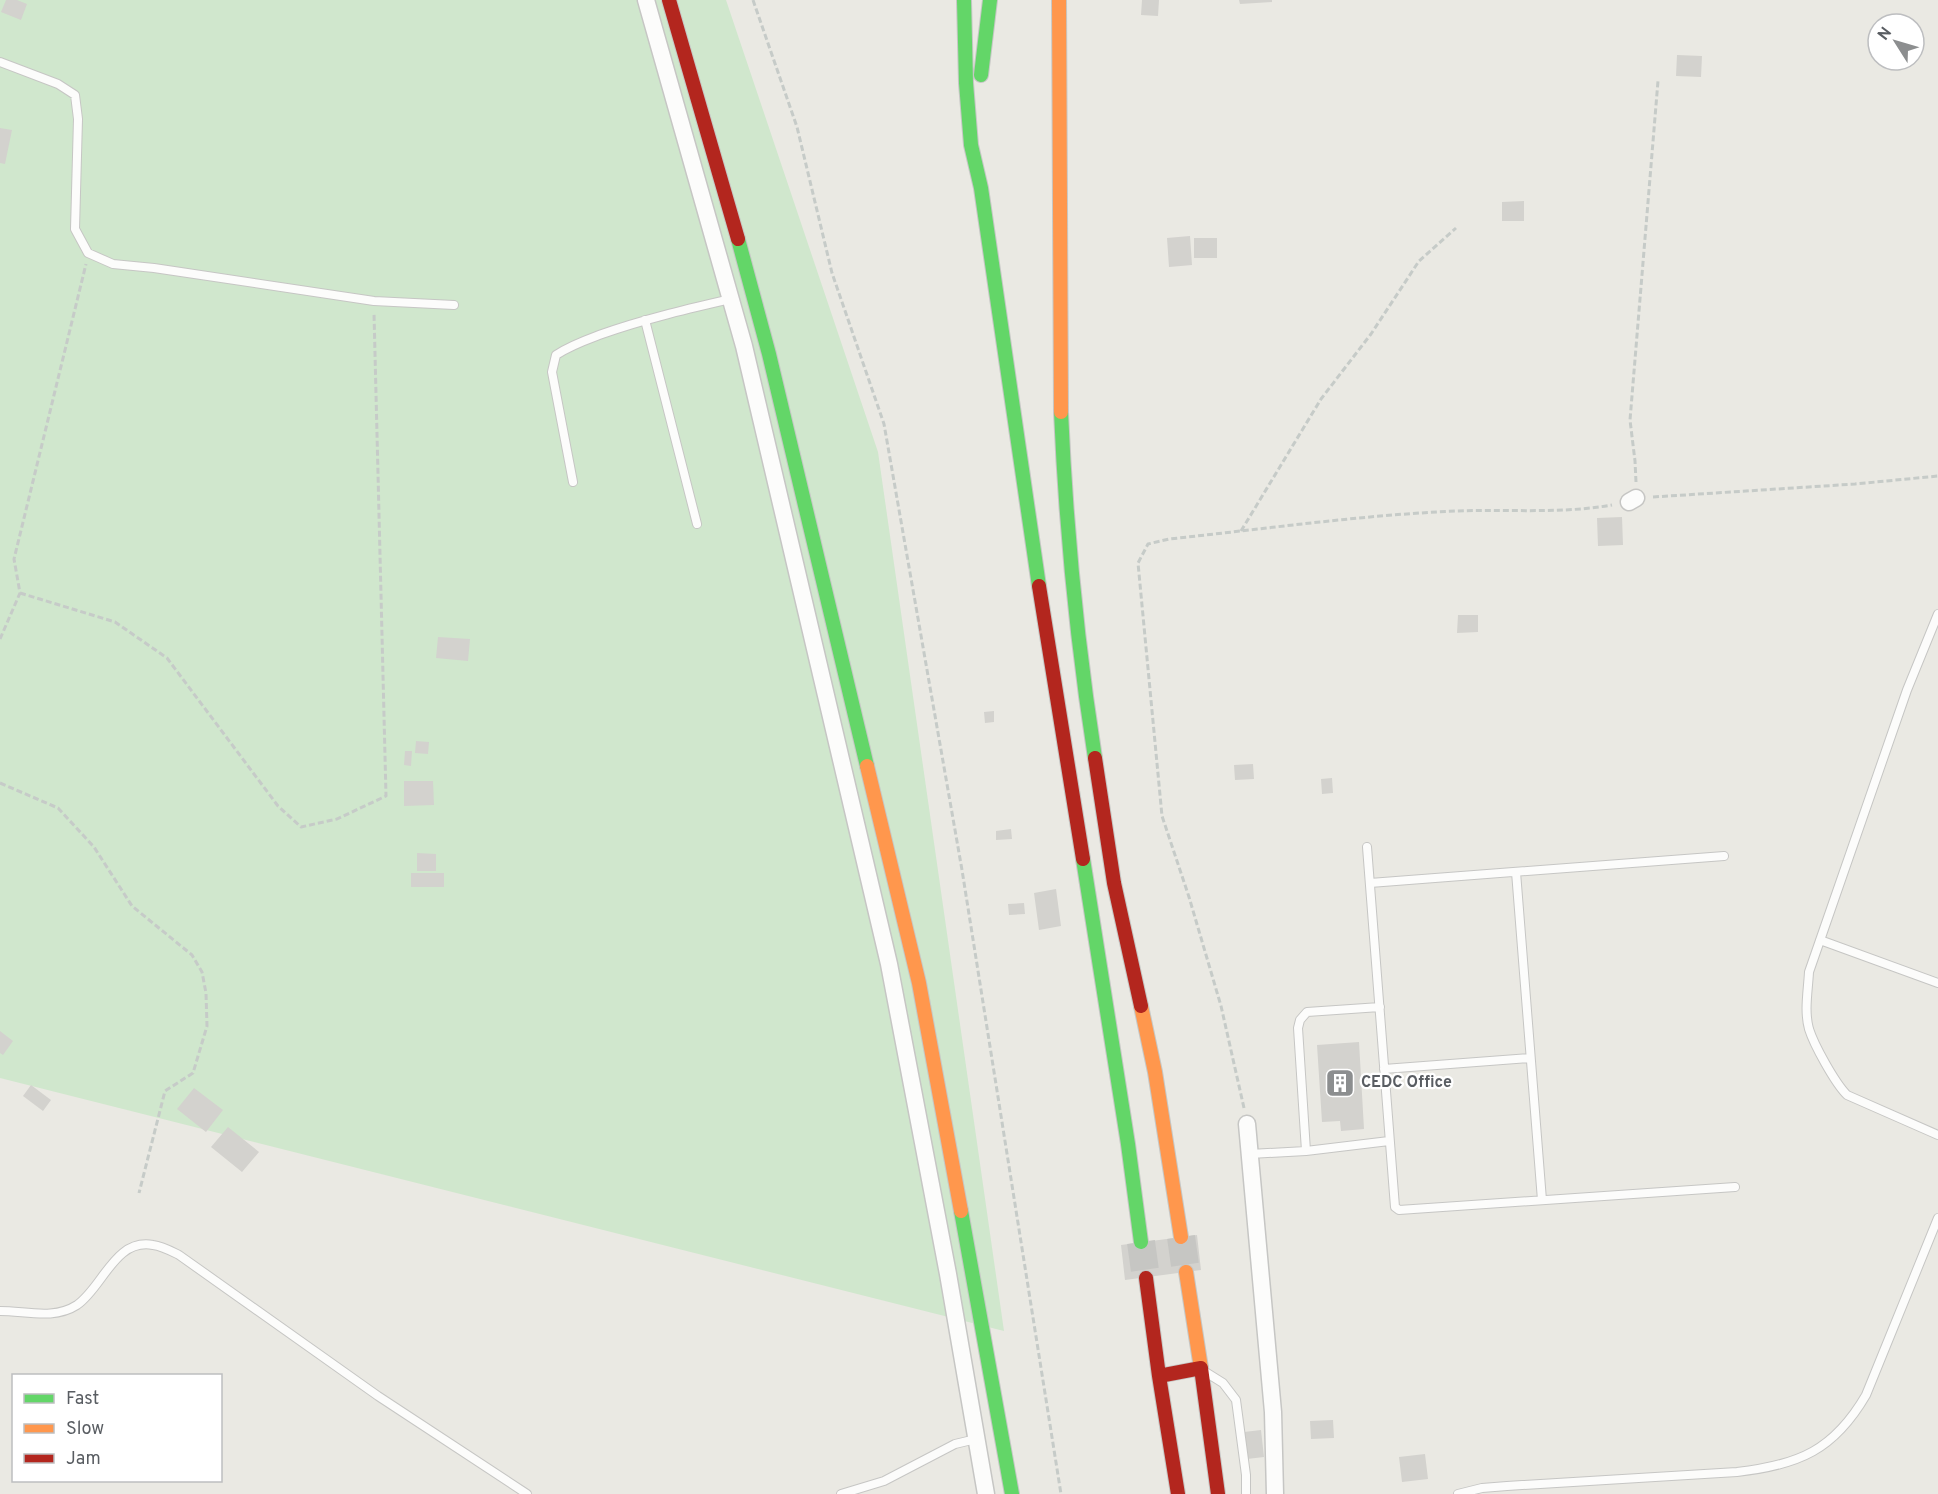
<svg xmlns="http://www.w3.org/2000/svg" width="1938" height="1494" font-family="Overpass,sans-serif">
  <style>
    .green { fill: #d0e7cd }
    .building { fill: #d3d2ce }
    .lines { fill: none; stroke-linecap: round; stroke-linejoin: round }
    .highway-tunnel { stroke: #c6c6c3; stroke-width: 28; stroke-dasharray: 28 14; stroke-linecap: butt }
    .lane-casing { stroke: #c6c6c4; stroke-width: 10 }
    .street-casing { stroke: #c6c6c4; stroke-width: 19 }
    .fast-casing { stroke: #c6c7c5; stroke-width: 16 }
    .slow-casing { stroke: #c6c7c5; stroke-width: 16 }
    .jam-casing { stroke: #c6c7c5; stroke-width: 16 }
    .path { stroke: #c6cbc8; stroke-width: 3; stroke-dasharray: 6 3; stroke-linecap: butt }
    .lane { stroke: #fcfcfb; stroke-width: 8 }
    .street { stroke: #fcfcfb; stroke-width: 16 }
    .fast { stroke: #63d668; stroke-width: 14 }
    .slow { stroke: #ff974d; stroke-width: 14 }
    .jam { stroke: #b3261e; stroke-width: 14 }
    .labels { text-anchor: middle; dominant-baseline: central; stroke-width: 4.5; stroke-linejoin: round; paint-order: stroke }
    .poi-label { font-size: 16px; font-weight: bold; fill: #595d62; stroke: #fff; text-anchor: start }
  </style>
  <rect width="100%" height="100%" fill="#eae9e3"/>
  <path class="green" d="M0,0h726l152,452 126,879 -1004,-253z"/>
  <path class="building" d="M6,0h11l10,4 -6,16 -20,-8z
    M1142,0h17l-1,16 -17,-1z
    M1239,0h33v2l-32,2z
    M1677,55l25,1 -1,21 -25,-1z
    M0,128l12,2 -7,34 -5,-1z
    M1524,201v20h-22v-19z
    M1190,236l2,29 -23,2 -2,-29z
    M1194,238h23v20h-23z
    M1622,517l1,28 -25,1 -1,-28z
    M1458,615h20v17l-21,1z
    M438,637l32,2 -2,22 -32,-3z
    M994,711v11l-9,1 -1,-11z
    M416,741l13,1 -1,12 -13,-1z
    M405,751h7l-1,15 -7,-1z
    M1253,764l1,15 -19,1 -1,-15z
    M1332,778l1,15 -11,1 -1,-15z
    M404,781h29l1,24 -30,1z
    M1011,829l1,10 -16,1v-9z
    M417,853l19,1v17h-19z
    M411,873h33v14h-33z
    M1056,889l5,37 -22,4 -5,-37z
    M1024,903l1,11 -16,1 -1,-11z
    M0,1031l13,10 -10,14 -3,-2z
    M1359,1042l5,87 -23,2 -1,-10 -18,1 -5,-77z
    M31,1085l20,15 -8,11 -20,-15z
    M194,1088l29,22 -17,22 -29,-23z
    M228,1127l31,25 -17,20 -31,-25z
    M1197,1235l4,35 -76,10 -4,-35z
    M1333,1420l1,18 -23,1 -1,-18z
    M1261,1430l3,27 -17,2 -3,-27z
    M1425,1454l3,25 -26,3 -3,-25z"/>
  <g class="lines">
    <path class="highway-tunnel" d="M1181,1237l5,35
      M1141,1242l5,36"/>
    <g class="lane-casing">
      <path id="lane" d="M0,62l58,22 17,11 3,24 -3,110 13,24 25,11 41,4 220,33 80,4
        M645,320l52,204
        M573,482l-21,-110 4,-17c15,-10 30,-15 46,-21 42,-15 86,-25 129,-35
        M1938,614l-31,76 -98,282c-1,19 -5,39 0,57 5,16 26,54 38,66l91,40
        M1367,847l28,360 4,3 336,-23
        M1516,872l26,328
        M1370,883l354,-27
        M1820,940l118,43
        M1384,1069l146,-11
        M1306,1151l-8,-123 2,-8 7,-8 73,-5
        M1250,1154l56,-3 83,-10
        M0,1311c26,0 54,9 77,-6 26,-18 38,-67 76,-60 9,1 18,6 26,10l199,141 149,98
        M1207,1373l16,10 13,17 10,75v19
        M841,1494l43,-13 71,-37 21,-5
        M1458,1494l24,-6 25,-2 230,-14c62,-7 97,-22 129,-77l72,-177"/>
    </g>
    <g class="street-casing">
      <path id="street" d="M646,0l98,346 145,618 59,310 38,220
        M1629,502l7,-4
        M1247,1124l26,288 2,82"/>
    </g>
    <g class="fast-casing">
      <path id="fast" d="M964,0l2,83 5,62 10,43 58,398
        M981,75l9,-75
        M738,239l31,115 98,412
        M1061,412c5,116 16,231 34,346
        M1083,859l45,285 13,98
        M961,1211l51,283"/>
    </g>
    <g class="slow-casing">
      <path id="slow" d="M1059,0l2,412
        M867,766l52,217 42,228
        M1141,1006l14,66 26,165
        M1186,1272l15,96"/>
    </g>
    <g class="jam-casing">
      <path id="jam" d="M669,0l69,239
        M1039,586l44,273
        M1095,758l19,125 27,123
        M1146,1278l13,98
        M1178,1494l-19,-118 42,-8 17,126"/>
    </g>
    <path class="path" d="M753,0l44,127 35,146 52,151 78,446 99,624
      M1636,482l-1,-21 -5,-41 28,-339
      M1653,497l202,-13 83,-8
      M1241,531l80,-132 50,-65 48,-73 37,-33
      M20,593l95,29 52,36 111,148 23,21 36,-8 49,-23 -12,-483
      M0,639l20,-46 -6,-34 72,-295
      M0,783l58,25 36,39 38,59 60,49 10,17 4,21 1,33 -14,47 -28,18 -26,102
      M1244,1108l-23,-102 -32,-109 -27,-81 -24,-253 10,-19 21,-5c96,-10 192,-24 288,-28 52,-2 104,3 155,-6"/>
    <use href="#lane" class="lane"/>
    <use href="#street" class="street"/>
    <use href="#fast" class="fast"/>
    <use href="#slow" class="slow"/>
    <use href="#jam" class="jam"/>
  </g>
  <defs>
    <g id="building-square" transform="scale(1.5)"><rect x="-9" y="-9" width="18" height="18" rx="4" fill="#8c8e8f" stroke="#fff"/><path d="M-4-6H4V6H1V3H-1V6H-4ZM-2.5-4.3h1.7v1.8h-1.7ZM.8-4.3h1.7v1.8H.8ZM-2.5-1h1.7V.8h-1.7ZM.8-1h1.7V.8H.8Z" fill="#fff"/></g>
  </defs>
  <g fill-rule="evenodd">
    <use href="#building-square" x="1340" y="1083"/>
  </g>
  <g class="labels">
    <g class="poi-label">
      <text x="1361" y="1083">CEDC Office</text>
    </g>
  </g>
  <rect x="12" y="1374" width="210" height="108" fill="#ffffff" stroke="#bdbec0" stroke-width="1.5"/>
  <rect x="24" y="1394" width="30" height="9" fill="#63d668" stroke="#bdbec0" stroke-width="1.5"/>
  <text x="66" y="1404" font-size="18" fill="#595d62">Fast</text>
  <rect x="24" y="1424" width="30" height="9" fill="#ff974d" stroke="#bdbec0" stroke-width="1.5"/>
  <text x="66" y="1434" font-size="18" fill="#595d62">Slow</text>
  <rect x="24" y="1454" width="30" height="9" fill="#b3261e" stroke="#bdbec0" stroke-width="1.5"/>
  <text x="66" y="1464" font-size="18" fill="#595d62">Jam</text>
  <g transform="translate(1896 42) rotate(307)"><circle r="28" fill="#ffffff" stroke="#bdbec0" stroke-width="1.5"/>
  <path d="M0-4.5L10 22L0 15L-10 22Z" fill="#8c8e8f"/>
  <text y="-9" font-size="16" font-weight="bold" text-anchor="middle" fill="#595d62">N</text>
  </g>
</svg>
